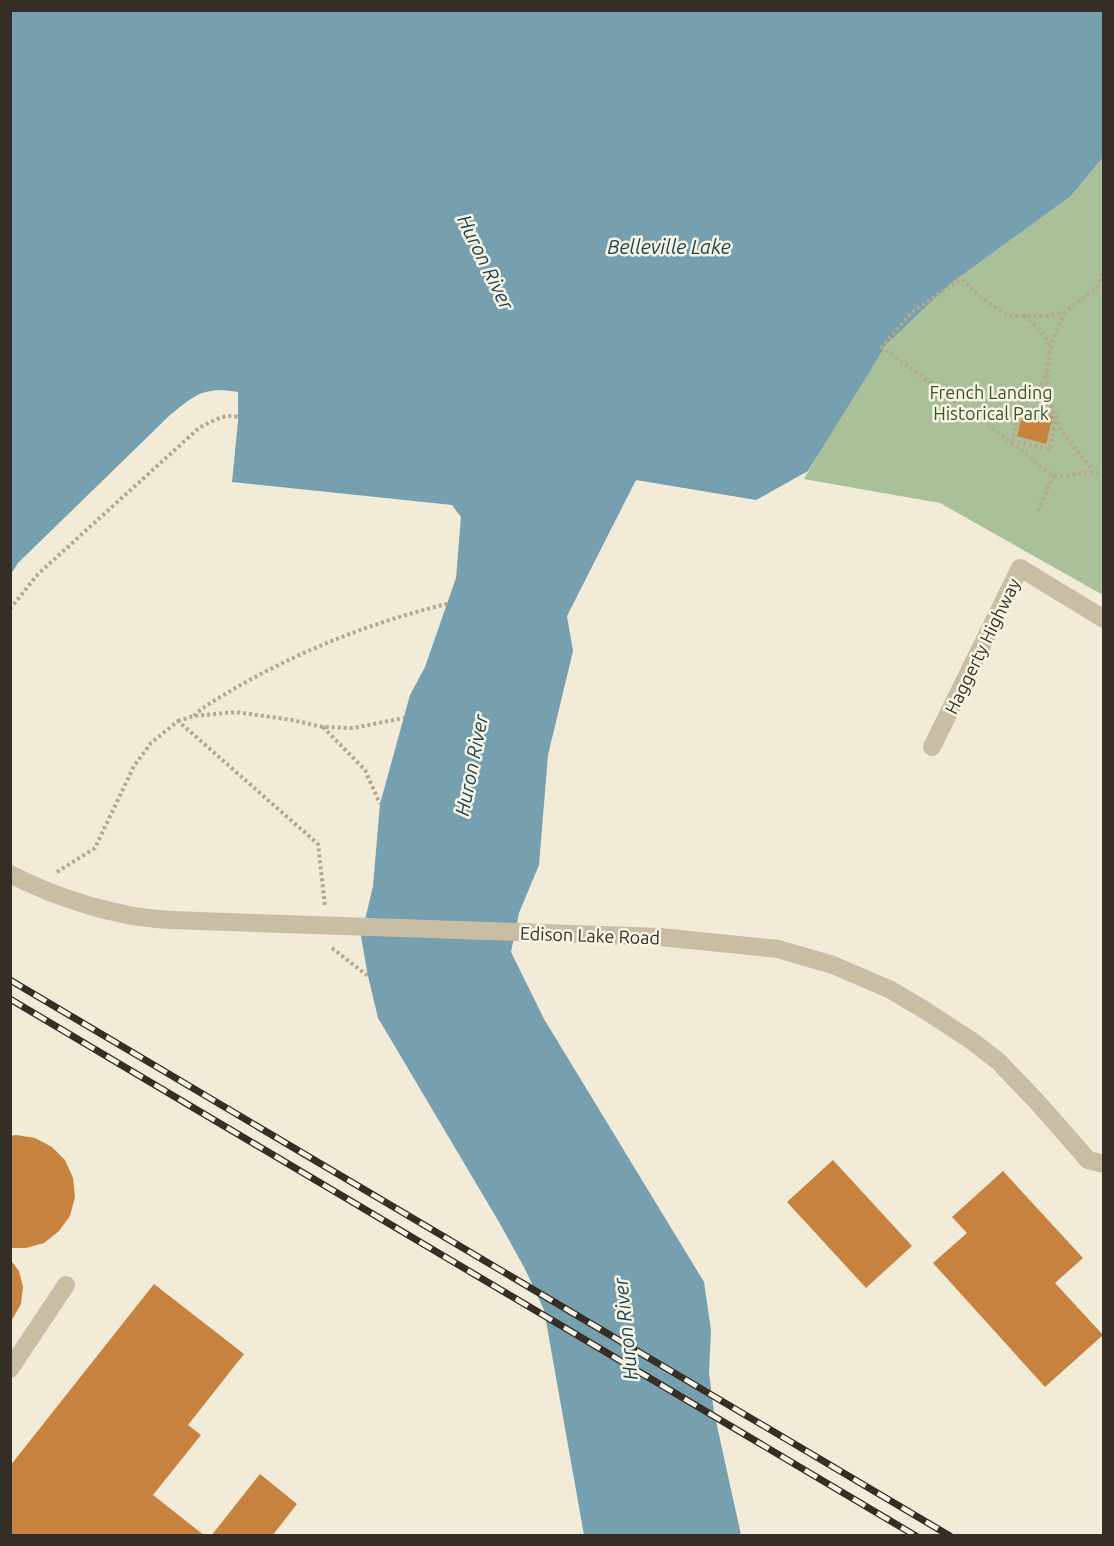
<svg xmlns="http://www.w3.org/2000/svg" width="1114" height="1546" font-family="Ubuntu,sans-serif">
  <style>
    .green { fill: #a9c098 }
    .water { fill: #769faf }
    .building { fill: #c8823f }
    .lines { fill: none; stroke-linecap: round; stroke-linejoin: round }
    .path { stroke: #b5a88e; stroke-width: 4; stroke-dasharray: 3 3; stroke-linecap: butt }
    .minor { stroke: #c9bea4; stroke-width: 18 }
    .rail-casing { stroke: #342e26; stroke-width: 7 }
    .rail { stroke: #f9f5e4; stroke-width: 4.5; stroke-dasharray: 14; stroke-linecap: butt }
    .minor-bridge { stroke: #c9bea4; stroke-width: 18 }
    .labels { text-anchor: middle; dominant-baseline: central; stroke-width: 5; stroke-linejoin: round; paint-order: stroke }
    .park-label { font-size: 18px; fill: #395329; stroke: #f9f5e4 }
    .street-label { font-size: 18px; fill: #342e26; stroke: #f9f5e4 }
    .water-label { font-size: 20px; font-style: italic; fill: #1b4456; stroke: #f9f5e4 }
  </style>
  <rect width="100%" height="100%" fill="#f1ebd8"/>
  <path class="green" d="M1103,157v438l-163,-92 -136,-24 42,-72 40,-62 64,-61 121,-88z"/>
  <path class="water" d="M11,11h1092v146l-32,39 -121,88 -64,61 -78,126 -52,29 -120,-20 -69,136 6,35 -25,104 -9,110 -20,48 -8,39 33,67 160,263 7,48 -2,43 5,39 27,123h-157l-40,-225 -19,-41 -26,-47 -121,-204 -10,-42 -7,-39 12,-51 7,-82 30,-109 15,-28 31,-89 5,-61 -9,-12 -220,-23 6,-61v-29c-34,-6 -44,3 -69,24l-151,147 -7,11z"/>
  <path class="building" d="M1024,409l29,7 -7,28 -29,-8z
    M16,1135l19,3 17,9 13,13 8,18 2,19 -5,19 -11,15 -15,12 -18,5h-16v-112z
    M833,1160l79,86 -46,42 -79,-86z
    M1003,1171l80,87 -28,25 48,52 -58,52 -112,-124 34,-30 -15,-16z
    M10,1259l9,12 4,16 -2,17 -11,19z
    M154,1284l90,70 -56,71 13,10 -48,60 52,41h-195v-70z
    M260,1474l37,30 -25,32h-61z"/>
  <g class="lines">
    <path class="path" d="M1104,268l-7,19 -33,26 -23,3h-31l-27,-17 -22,-20 -49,33 -30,35 142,105c10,9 22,23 37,24 16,0 27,-8 43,0
      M1065,312c-5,11 -11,23 -14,35 -8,29 -2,67 16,91 8,11 18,22 27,33
      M1024,316l17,15 10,16
      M1021,405l35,11 -6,34 -38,-10z
      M974,415c22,3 50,-5 64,-25 3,-5 6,-11 9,-17
      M1038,511l16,-37
      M10,609l28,-35 161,-146c12,-6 25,-15 39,-11
      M194,716c10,-11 26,-18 38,-26 67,-39 140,-68 215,-86
      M178,721l16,-5 42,-4 56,8 31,7 30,1 51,-10
      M323,727l42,43 15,34
      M57,872l38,-24 39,-82 17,-23 27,-22 140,123 7,62
      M332,948l36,28"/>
    <path class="minor" d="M932,747l88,-179 84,51
      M10,874c46,24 109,44 161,46
      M660,937l118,12 55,16 58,25 35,21 46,30 26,20 42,44 48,55 16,4
      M10,1369l56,-84"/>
    <g class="rail-casing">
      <path id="rail" d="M10,980l940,556
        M10,999l906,537"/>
    </g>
    <use href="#rail" class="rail"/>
    <path class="minor-bridge" d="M171,920l489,17"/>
  </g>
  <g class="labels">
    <g class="park-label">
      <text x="991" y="392">French Landing<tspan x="991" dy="21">Historical Park</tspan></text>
    </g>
    <g class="street-label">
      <text transform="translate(982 646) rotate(-64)">Haggerty Highway</text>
      <text transform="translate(590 935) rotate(2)">Edison Lake Road</text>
    </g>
    <g class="water-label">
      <text x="669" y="246">Belleville Lake</text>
      <text transform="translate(486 262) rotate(64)">Huron River</text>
      <text transform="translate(471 765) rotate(-79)">Huron River</text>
      <text transform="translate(625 1329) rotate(-96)">Huron River</text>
    </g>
  </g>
  <rect width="1114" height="1546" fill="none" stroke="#342e26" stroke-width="24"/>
</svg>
